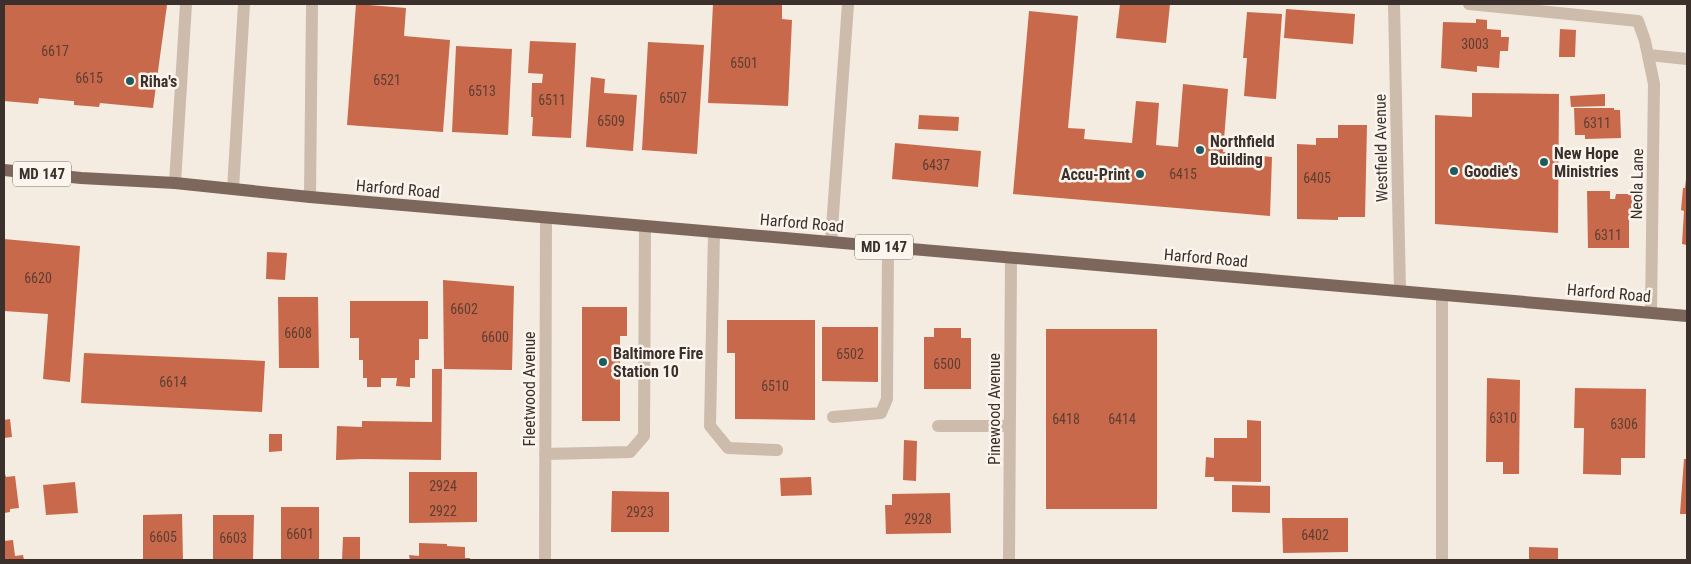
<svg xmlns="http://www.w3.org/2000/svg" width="1691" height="564" font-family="'Roboto Condensed',sans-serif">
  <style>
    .building { fill: #c8694b }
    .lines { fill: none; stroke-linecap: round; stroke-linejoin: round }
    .minor { stroke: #cdbbac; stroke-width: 12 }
    .major { stroke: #7d675c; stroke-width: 12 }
    .poi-dot { fill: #1f5a5e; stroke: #fbf5ee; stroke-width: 2 }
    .labels { text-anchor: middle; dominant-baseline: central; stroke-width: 5; stroke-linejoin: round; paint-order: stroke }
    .number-label { font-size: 14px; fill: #5e3e33 }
    .shield { fill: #fbf5ee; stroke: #756b66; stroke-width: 1 }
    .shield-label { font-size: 15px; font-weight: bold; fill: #3b302b }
    .poi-label { font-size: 16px; font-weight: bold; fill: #3b302b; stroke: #fbf5ee; text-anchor: start }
    .street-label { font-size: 16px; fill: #3b302b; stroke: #fbf5ee }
  </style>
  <rect width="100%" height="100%" fill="#f4ebe1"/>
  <path class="building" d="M4,4l163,1 -14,103 -53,-5 -1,4 -25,-2v-4h-2l-33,-3 -1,6 -34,-3z
    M356,4l50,4 -2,28 46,4 -7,92 -96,-7z
    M713,4h69v15l10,1 -4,86 -80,-3z
    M1120,4h50l-4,39 -50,-5z
    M1286,9l69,5 -2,30 -69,-6z
    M1029,11l49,5 -10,112 17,1 -1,10 48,4 4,-42 23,2 -3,42 22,2 5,-63 45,5 -5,63 49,5 -2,59 -257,-22z
    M1247,12l35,2 -6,85 -32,-3 3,-38h-4z
    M1476,19l11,1v9l14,1v7h8l-1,14h-8l-1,17 -22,-2v6l-36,-4 2,-46 33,1z
    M1560,29l16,1 -1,27h-16z
    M530,41l46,2 -5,95 -39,-2 1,-19h-2l1,-34h10l1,-9 -15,-1z
    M648,42l56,3 -7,109 -55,-4z
    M456,46l56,3 -4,86 -56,-3z
    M591,77l14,2 -1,14 33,2 -4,56 -47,-4z
    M1472,93l87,1 -1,139 -123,-9v-109l37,2z
    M1605,94v12l-34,1 -1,-11z
    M1574,108h40v2h6l1,28 -36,1v-4h-10z
    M919,115l40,2 -1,14 -40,-2z
    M1338,125h29l-2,92h-27v3l-41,-1v-75l19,1v-7h22z
    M895,143l86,8 -3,36 -86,-8z
    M1686,179l1,1v65l-5,-1 2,-33 -3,-1 2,-22h2z
    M1587,191h23v8h5l1,-5h17v23h-4v31h-41z
    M4,239l76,7 -10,136 -27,-3 5,-65 -44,-3z
    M267,252l20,1 -2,27 -19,-1z
    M443,280l71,6 -2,84 -68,-1z
    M278,297h40l1,71h-40z
    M350,301h78v38h-9v21h-4v18h-5v9l-14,-1 1,-8h-16v9h-14v-9h-4v-18h-4v-22h-9z
    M582,307h45v29h-7v85h-38z
    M727,320h88v100l-80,-1v-66h-8z
    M822,327h56v55l-56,-1z
    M934,328h27v10h10v51h-47v-52h10z
    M1046,329h111v180h-111z
    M84,353l181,8 -3,51 -181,-9z
    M432,369h10l-1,91 -79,-1 -26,1 1,-34 25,1v-6l70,1z
    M1487,378l33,2 -1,94h-16v-12h-17z
    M1575,388l71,1 -1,69h-24v17l-38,-1 1,-46h-10z
    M10,419l2,18 -8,1v-18z
    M1247,420l14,1v61l-47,-1v-4h-9l1,-20 8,1v-20h33z
    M269,434h13v17l-13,1z
    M904,440l13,1 -1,40 -13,-1z
    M1684,459h3v55h-7z
    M4,471l2,6 9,-1 4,32 -9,1v3l-6,1z
    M409,472h68v50l-68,1z
    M811,477l1,18 -31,1 -1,-18z
    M75,482l3,31 -32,2 -3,-30z
    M1232,485l38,1v27l-38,-1z
    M612,491l57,1v40h-58z
    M950,493l1,40 -65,1 -1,-29h7v-11z
    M281,507h38v53h-38z
    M182,514l1,46h-40v-45z
    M213,515h41l-1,45h-40z
    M1282,518h66v34l-65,1z
    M343,537h17v23h-18z
    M13,540l2,16 8,-1 1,5h-20v-19z
    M419,543l28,1v2l18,1v11h5v2h-60l-1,-5 10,1z
    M1529,547l29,1v12h-29z"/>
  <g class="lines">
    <path class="minor" d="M1394,4l6,287
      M1469,4l169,17 7,20 9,43 -3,228
      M1649,55l38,4
      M175,183l11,-179
      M233,189l11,-185
      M310,197l2,-193
      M714,232l-4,194 18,22 49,2
      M831,242l17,-238
      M833,417l48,-4 6,-14 1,-152
      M938,426h72
      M545,454l85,-2 14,-16 1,-210
      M545,560l1,-342
      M1009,560l2,-302
      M1442,560v-265"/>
    <path class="major" d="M4,170l77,8 94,5 135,14 1377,119"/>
  </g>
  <g class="poi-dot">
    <circle cx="130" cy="81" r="5"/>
    <circle cx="1200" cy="150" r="5"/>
    <circle cx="1544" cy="162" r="5"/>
    <circle cx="1454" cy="171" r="5"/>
    <circle cx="1140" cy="174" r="5"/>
    <circle cx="603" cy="362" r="5"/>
  </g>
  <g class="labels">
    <g class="number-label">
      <text x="1475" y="44">3003</text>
      <text x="55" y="51">6617</text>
      <text x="744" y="63">6501</text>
      <text x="89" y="78">6615</text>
      <text x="387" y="80">6521</text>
      <text x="482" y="91">6513</text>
      <text x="673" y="98">6507</text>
      <text x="552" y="100">6511</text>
      <text x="611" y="121">6509</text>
      <text x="1597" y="123">6311</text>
      <text x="936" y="165">6437</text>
      <text x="1183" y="174">6415</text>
      <text x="1317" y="178">6405</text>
      <text x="1608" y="235">6311</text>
      <text x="38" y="278">6620</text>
      <text x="464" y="309">6602</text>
      <text x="298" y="333">6608</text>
      <text x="495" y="337">6600</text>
      <text x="850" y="354">6502</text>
      <text x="947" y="364">6500</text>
      <text x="173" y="382">6614</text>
      <text x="775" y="386">6510</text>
      <text x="1503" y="418">6310</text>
      <text x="1066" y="419">6418</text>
      <text x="1122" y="419">6414</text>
      <text x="1624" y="424">6306</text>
      <text x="443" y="486">2924</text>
      <text x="443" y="511">2922</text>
      <text x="640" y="512">2923</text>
      <text x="918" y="519">2928</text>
      <text x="300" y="534">6601</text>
      <text x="1315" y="535">6402</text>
      <text x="163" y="537">6605</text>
      <text x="233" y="538">6603</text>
    </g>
    <g class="shield">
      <rect x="13" y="161.5" width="58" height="25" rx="4"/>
      <rect x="855" y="234.5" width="58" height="25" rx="4"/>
    </g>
    <g class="shield-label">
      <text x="42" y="174">MD 147</text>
      <text x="884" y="247">MD 147</text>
    </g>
    <g class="poi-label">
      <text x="140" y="81">Riha's</text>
      <text x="1210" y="141">Northfield<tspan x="1210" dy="18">Building</tspan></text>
      <text x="1554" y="153">New Hope<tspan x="1554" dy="18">Ministries</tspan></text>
      <text x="1464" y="171">Goodie's</text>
      <text x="1130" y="174" text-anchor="end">Accu-Print</text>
      <text x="613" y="353">Baltimore Fire<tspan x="613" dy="18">Station 10</tspan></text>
    </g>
    <g class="street-label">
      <text transform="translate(1381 148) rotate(-91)">Westfield Avenue</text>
      <text transform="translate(1637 184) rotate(-89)">Neola Lane</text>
      <text transform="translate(398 189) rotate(5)">Harford Road</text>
      <text transform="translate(802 223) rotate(5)">Harford Road</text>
      <text transform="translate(1206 258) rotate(5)">Harford Road</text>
      <text transform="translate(1609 293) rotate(5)">Harford Road</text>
      <text transform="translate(529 389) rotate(-90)">Fleetwood Avenue</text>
      <text transform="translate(994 409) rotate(-90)">Pinewood Avenue</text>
    </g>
  </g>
  <rect width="1691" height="564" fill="none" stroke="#3b302b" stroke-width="10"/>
</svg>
